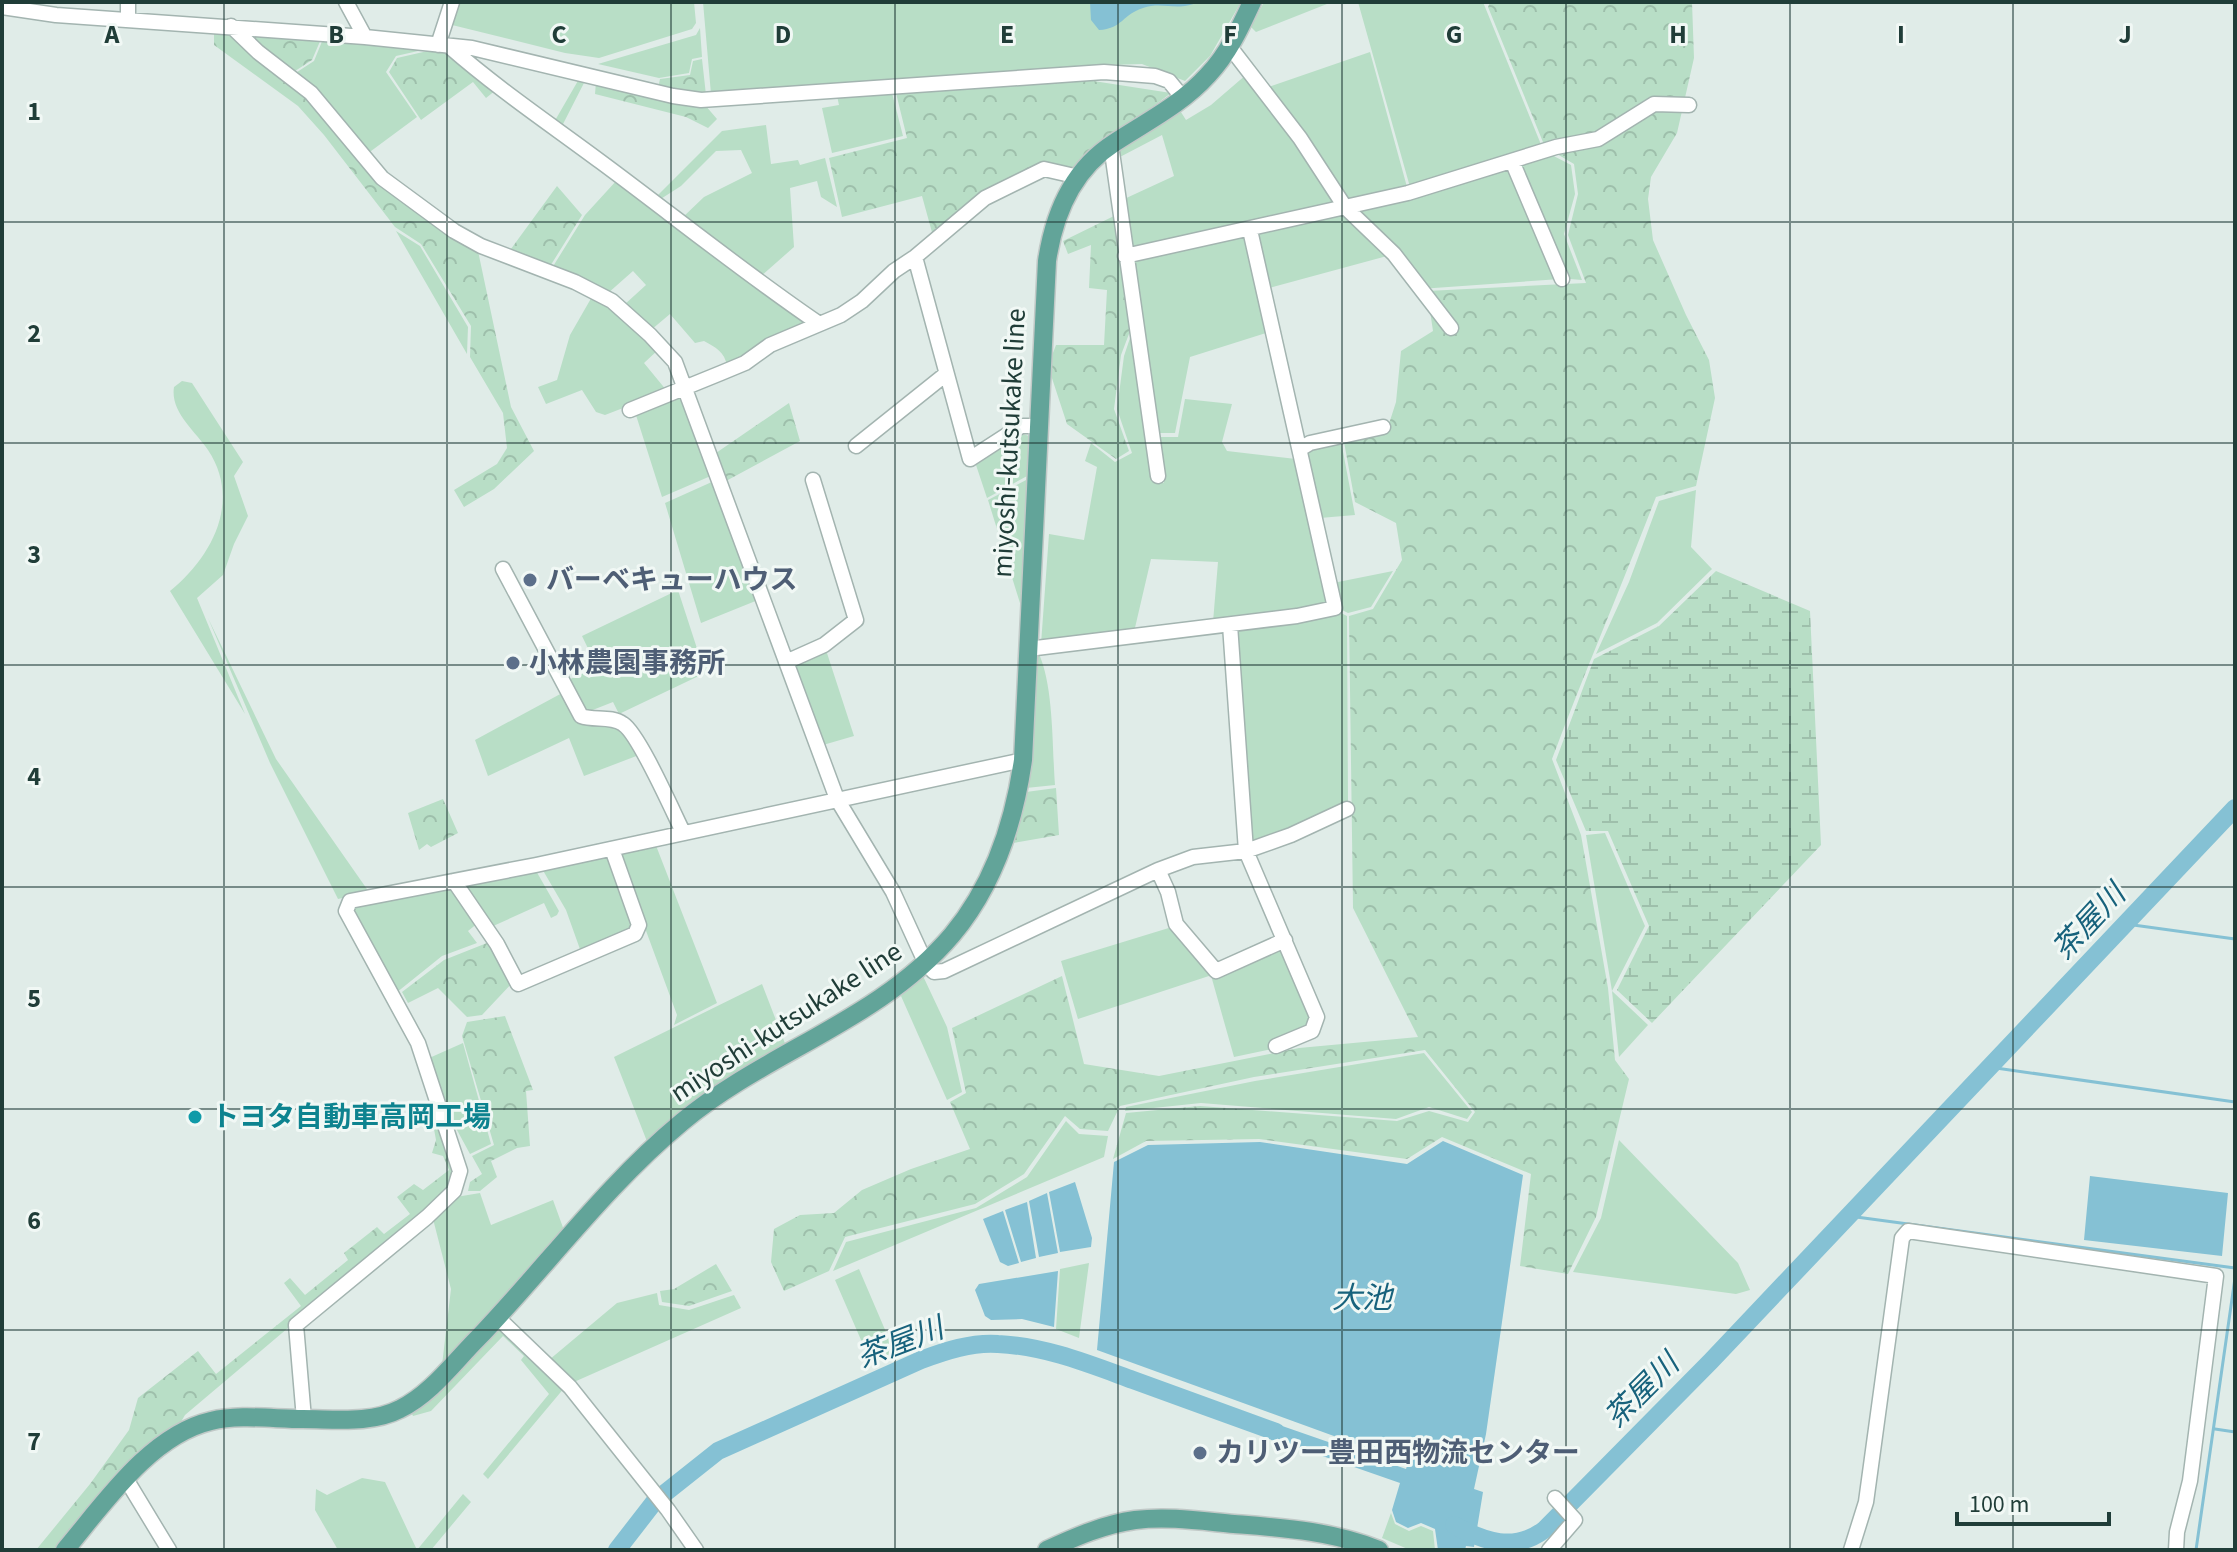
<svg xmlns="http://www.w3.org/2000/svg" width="2237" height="1552" font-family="'Source Sans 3','Noto Sans JP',sans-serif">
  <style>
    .green { fill: #b8dec6 }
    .forest { fill: url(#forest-crowns) }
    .wetland { fill: url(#wetland-marsh) }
    .water { fill: #85c1d4 }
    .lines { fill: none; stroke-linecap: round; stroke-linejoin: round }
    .stream { stroke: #85c1d4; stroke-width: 3 }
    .river { stroke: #85c1d4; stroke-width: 18 }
    .minor-casing { stroke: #a3b4b0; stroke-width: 17 }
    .major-casing { stroke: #c1c9c7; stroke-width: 21 }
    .minor { stroke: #fff; stroke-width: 14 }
    .major { stroke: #62a499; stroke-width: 18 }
    .grid { fill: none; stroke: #203d38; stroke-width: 2; stroke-opacity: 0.55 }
    .service-dot { fill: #5c6f8a; stroke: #f1f8f5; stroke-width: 3 }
    .culture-dot { fill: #0f9aa8; stroke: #f1f8f5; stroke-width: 3 }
    .labels { text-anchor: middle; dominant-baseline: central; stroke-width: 6; stroke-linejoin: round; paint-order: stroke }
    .street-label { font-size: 28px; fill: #203d38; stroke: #f1f8f5 }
    .service-label { font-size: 28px; font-weight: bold; fill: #4e5e75; stroke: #f1f8f5; text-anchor: start }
    .culture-label { font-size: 28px; font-weight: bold; fill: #0d838f; stroke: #f1f8f5; text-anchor: start }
    .water-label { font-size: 30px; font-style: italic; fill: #17627c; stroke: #f1f8f5 }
    .grid-label { font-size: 26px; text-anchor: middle; font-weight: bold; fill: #203d38; stroke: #f1f8f5; stroke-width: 6; stroke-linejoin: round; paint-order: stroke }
  </style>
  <defs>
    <pattern id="forest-crowns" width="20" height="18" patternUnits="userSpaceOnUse" patternTransform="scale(2)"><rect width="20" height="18" fill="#b8dec6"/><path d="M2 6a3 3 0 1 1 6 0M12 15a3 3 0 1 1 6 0" fill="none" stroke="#9ebfab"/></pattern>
    <pattern id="wetland-marsh" width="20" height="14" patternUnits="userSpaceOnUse" patternTransform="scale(2)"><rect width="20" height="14" fill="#b8dec6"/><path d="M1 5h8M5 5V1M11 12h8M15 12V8" fill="none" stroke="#9ebfab"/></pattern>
  </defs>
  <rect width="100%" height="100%" fill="#e0ece8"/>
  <path class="green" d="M455,2h239l2,21 -4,6 -93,29 -34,-5 -117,-29z
    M703,2h538l-31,54 -25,25 -43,-17 -67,2 -364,28z
    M1264,2h68l-76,30 -5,-5z
    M1358,2h125l59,145 -132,40z
    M700,28l2,29 -10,2 -3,14 -30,5 -61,-14 98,-29z
    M323,39l104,10 -31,7 -10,16 31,45 -50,37 -73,-80 20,-13z
    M1370,52l37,135 -61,16 -80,-115z
    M1247,74l49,66 41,63 -208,49 -7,-52 52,-24 -12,-41 -44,23 -2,-10 63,-39 7,11 25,-15z
    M579,79l6,2 -23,45 95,70 65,-65 44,-6 5,39 27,-4 2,5 25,-7 12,49 -16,-10 -4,-16 -27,7 4,59 -34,30 -78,-59 22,-21 48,-24 -11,-23 -25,1 -35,35 -25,16 -103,-78z
    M892,93l11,43 -71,17 -10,-45 17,-3 -2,-9z
    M1548,153l23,12 4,29 -11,40 18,46 -12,-1 -24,-45 -29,-70z
    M1510,165l20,59 30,55 -140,10 -70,-80z
    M617,180l193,143 -83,43c-2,-14 -12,-19 -23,-25l-9,2 -25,-29 -19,16 -27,-25 22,-20 -13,-14 -26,23 -55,-26 33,-53z
    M1342,213l45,43 -118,32 -13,-55z
    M396,231l24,15 48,81 -1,27z
    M1246,236l20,97 -76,24 -15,76h-19l-25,-174z
    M593,295l17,8 48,47 -14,13 23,28 -62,24 -9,-3 -14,-22 -36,14 -8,-17 19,-7 13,-45z
    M1133,329l21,152 10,2 -7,-46h21l7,-38 47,5 -10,38 5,9 69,8 34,145 -117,18 5,-60 -67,-3 -17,73 -93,12 8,-110 35,6 13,-73 -12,-6 6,-18 24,19 17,-9 -15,-44 7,-53z
    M182,381l10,2 51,79 -9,14 14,40 -14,28 -11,31 -26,23 48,116 -75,-123c42,-34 72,-90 38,-141 -13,-19 -38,-38 -34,-63z
    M683,392l30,83 -51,22 -27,-85z
    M1023,434l6,2v39l-42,23 -11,-33z
    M1341,441l14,74 -35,3 -16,-67z
    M1030,478l-6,138 -36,-116z
    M714,481l44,119 -57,23 -36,-120z
    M1696,490l-5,57 21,22 -55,54 -61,31 33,-72 30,-81z
    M1393,571l-22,36 -23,6 -10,-5 -5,-25z
    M678,590l27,83 -86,41 -6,-12 -28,11 -17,-33 29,-13 -15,-31z
    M1337,611l10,5 1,186 -58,28 -38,14 -16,-215z
    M208,618l68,141 93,133 -31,7 -68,-136z
    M826,650l28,86 -31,9 -30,-80z
    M1039,654c15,34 13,93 16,131l-29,3 8,-133z
    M564,692l13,26 44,9 18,28 -55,21 -15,-38 -81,38 -13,-36z
    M1605,833l40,93 -33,65 36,34 -29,32 -7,-66 -26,-156z
    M655,843l62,160 -43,22 3,-10 -60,-163z
    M610,853l26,72 -3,6 -52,21 -15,-42 -25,-43z
    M535,869l24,42 -2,4 -6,3 -7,-15 -53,24 -30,-44z
    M452,887l26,36 -10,8 9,12 -35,13 -46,37 -44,-83 2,-4z
    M1172,927l40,48 -134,44 -17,-58z
    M1284,946l29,72 -8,24 -71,15 -22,-78z
    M923,976l24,51 15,65 -15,8 -46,-104z
    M762,984l24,62 -84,50 -54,48 -34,-87z
    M463,1043l28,101 -21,10 -32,-59 -11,-36z
    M1424,1053l48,59 -5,7 -38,-12 -33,12 -195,-16 -76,8 1,-4 129,-26z
    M1066,1121l13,13 29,2 -4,21 -271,114 13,-29 130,-34 51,-31z
    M1619,1140l119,123 12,27 -14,4 -163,-22 28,-54z
    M480,1193l11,32 62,-25 12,33 -123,132 9,-76 -18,-70 23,-22z
    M1089,1263l-10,75 -23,-9 4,-60z
    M859,1269l36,84 -24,10 -36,-83z
    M657,1293l2,12 30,5 45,-15 7,13 -167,74 -25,-22 68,-57z
    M498,1324l67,63 -77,92 -5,-5 66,-80 -28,-34 3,-4 -21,-20 -72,75 -18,5 -3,-6z
    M362,1478l23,4 32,68 46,-56 8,8 -40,48h-93l-23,-40 1,-21 11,6z
    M1391,1513l4,11 14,7 12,-5 12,5 2,19h-25l-28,-12z"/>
  <path class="forest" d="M1490,2h202l2,56 -17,75 -26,44 -3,22 5,41 33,75 23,45 6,38 -19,88 -40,11c-34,88 -71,174 -104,262l29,76 27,153 7,72 14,19 -33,138 -28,57 -48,-8 11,-92 -89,-37 -35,22 -148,-20 -113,2 -33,18 13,-46 74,-7 197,15 32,-10 39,11 7,-10 -50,-62 -171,27 -134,29 -12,25 -28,-2 -15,-13 -41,58 -49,30 -130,33 -16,34 -45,20 -13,-29 3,-33 26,-14 34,-2 28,-23 49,-21 59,-20 -20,-47 16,-9 -14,-65 110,-52 22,88 75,12 140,-28 119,-11 -65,-129 -4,-292 24,-7 29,-49 -6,-37 -41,-21 -11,-60 22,-4 21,-8 9,-28 5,-51 32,-20 -6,-40 159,-8 -18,-48 10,-41 -4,-30 -29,-17 -57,-140z
    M253,32l68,7 -9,21 -20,13 -41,-34z
    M214,34h13l8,4 73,59 69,85 101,69 33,156 23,44 -40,38 -30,18 -10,-17 43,-26 10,-16 -4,-35 -33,-56 1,-31 -50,-82 -26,-17 -71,-92 -26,-29 -84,-61z
    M432,50h17l47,40 -10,8 -13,-16 -52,38 -32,-48 8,-14z
    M702,59l4,36 -48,-7 2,-9 30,-4 3,-14z
    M1087,80l84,13 -99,75 -27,-4 -112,72 -11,-40 -80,21 -13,-59 78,-20 -11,-45z
    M596,82l109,23 12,14 -9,9 -22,-11 -91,-23z
    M557,186l25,29 -33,53 -41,-15z
    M1116,215l16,111 -11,29 -7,54 15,42 -13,8 -49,-35 -19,-58 8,-21h48l3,-55 -18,-2 2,-43 -23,9 -5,-13z
    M789,403l11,38 -74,40 -10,-28z
    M1056,788l3,47 -46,8 13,-51z
    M443,799l15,34 -27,14 -4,-3 -8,6 -11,-37z
    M492,941l21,41 -31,33 -15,2 -29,-29 -30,15 -6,-11 42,-32z
    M505,1016l28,74 -7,1 4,55 -13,2 -26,13 6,16 -17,14h-12l2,-9 12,-8 -10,-18 22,-11 -32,-109 5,-14z
    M427,1091l30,80 -6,19 -266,225 -7,12 -56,47 -66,76h-20l54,-66 39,-54 9,-32 60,-47 18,23 85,-68 -17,-23 6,-5 15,17 43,-35 -4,-7 33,-26 7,7 26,-20 -13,-17 17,-13 9,6 26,-20 -6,-14 -11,-3 4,-13z
    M716,1264l16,27 -43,15 -27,-4 -2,-11 14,-2z"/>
  <path class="wetland" d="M1716,571l94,40 11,234 -169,178 -35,-33 32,-64 -41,-95h-22l-30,-71 38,-101 65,-33z"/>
  <path class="water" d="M1090,2h108c-21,10 -35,-1 -55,6 -20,6 -21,21 -44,22l-8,-10z
    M1443,1141l80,34 -37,259 -12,55 9,3 -9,55 -8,-1 -1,4h-27l-3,-21 -14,-6 -13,5 -12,-6 -4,-12 8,-27 -149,-52 5,-14 150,52 2,-6 -311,-113 17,-188 34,-17 112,-3 147,22z
    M2090,1176l138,17 -6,63 -138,-16z
    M1075,1182l17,56 -1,9 -31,5 -11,-60z
    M1047,1193l11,60 -19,4 -10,-56z
    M1027,1202l9,56 -15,4 -16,-52z
    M1003,1211l16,52 -11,3 -8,-4 -17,-43z
    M1058,1271l-4,56 -32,-8 -31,1 -6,-4 -10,-26 4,-6z"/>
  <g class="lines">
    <path class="stream" d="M2126,924l109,15
      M1989,1067l246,35
      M1849,1216l386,52
      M2215,1429l20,3
      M2196,1550l39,-272"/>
    <path class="river" d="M1454,1525c31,17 60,27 90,5l167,-169 524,-553
      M617,1550l38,-49 63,-50 203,-91c24,-9 51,-18 77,-16 47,2 91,20 135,36 48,17 95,35 143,52"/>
    <g class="minor-casing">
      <path id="minor" d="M128,2v17
        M346,2l19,35
        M2,7l54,8 309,22 107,11 201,48 28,4 403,-28 51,4 14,5 14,17
        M231,26l27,26 53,41 71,85 72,53 27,15 94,36 37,19 38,34 25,27 162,437 56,93 33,72 8,8 10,-1 214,-101 35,-13 53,-6 45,-16 56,-26
        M438,45l14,-43
        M450,47c48,42 100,77 151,115 73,54 142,110 217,161
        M1230,47l70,91 45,69 49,47 57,74
        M1111,145l47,331
        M1512,161l50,118
        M1125,256l283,-63 148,-46 42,-8 56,-35 35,1
        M915,257l55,202 51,-33h16
        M630,410l91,-37 24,-10 25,-18 71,-30 21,-14 32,-30 21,-14 70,-59 59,-29 35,8
        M856,446l90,-72
        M1300,449l10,-6 73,-16
        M503,569l78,147c13,5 30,-1 42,8 16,10 50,88 60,108
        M1230,625l16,226 71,166 -5,14 -36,15
        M1028,649l269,-33 38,-8 -85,-378
        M786,662l38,-17 32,-25 -43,-140
        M1158,870l10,22 8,32 40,47 69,-31
        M454,881l43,63 21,40 117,-50 4,-9 -27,-76
        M497,1317l73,70 98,123 28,40
        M304,1419l-8,-94 131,-108 27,-26 6,-20 -42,-128 -72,-132 4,-10 186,-36 487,-105
        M126,1479l43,71
        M1549,1550l26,-30 -20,-22
        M1851,1550l15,-48 36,-264 6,-7 308,45 -26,205 -13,51 -1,18"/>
    </g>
    <g class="major-casing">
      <path id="major" d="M65,1550c38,-45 85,-115 146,-129 28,-7 63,-2 92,-2 32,0 68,5 97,-10 31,-15 54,-47 78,-71 68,-71 128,-153 204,-216 85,-71 197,-101 270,-187 41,-49 62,-112 71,-175l24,-499c7,-47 25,-91 67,-118 32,-21 68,-39 94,-68 20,-21 32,-47 44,-73
        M1047,1550c28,-13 58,-26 88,-30 33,-4 66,1 99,4 50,4 98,7 145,26"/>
    </g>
    <use href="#minor" class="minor"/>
    <use href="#major" class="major"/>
  </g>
  <path class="grid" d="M224,2v1548M447,2v1548M671,2v1548M895,2v1548M1118,2v1548M1342,2v1548M1566,2v1548M1790,2v1548M2013,2v1548M2,222h2233M2,443h2233M2,665h2233M2,887h2233M2,1109h2233M2,1330h2233"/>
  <g class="service-dot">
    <circle cx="530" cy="580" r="8"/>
    <circle cx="513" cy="663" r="8"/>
    <circle cx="1200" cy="1453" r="8"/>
  </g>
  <circle class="culture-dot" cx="195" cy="1117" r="8"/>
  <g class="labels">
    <g class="street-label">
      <text transform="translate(1009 443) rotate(-87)">miyoshi-kutsukake line</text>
      <text transform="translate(786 1022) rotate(-33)">miyoshi-kutsukake line</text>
    </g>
    <g class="service-label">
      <text x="546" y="580">バーベキューハウス</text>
      <text x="529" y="663">小林農園事務所</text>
      <text x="1216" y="1453">カリツー豊田西物流センター</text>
    </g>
    <g class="culture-label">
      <text x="211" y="1117">トヨタ自動車高岡工場</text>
    </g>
    <g class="water-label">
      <text transform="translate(2089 922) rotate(-47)">茶屋川</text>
      <text x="1362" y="1298">大池</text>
      <text transform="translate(900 1343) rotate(-21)">茶屋川</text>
      <text transform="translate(1642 1391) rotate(-45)">茶屋川</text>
    </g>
  </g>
  <g class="grid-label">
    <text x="112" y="43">A</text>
    <text x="336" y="43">B</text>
    <text x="559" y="43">C</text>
    <text x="783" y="43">D</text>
    <text x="1007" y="43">E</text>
    <text x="1230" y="43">F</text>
    <text x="1454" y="43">G</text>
    <text x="1678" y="43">H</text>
    <text x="1901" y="43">I</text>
    <text x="2125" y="43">J</text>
    <text x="34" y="120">1</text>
    <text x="34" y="342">2</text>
    <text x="34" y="563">3</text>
    <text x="34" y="785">4</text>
    <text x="34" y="1007">5</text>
    <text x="34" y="1229">6</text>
    <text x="34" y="1450">7</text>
  </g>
  <rect width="2237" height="1552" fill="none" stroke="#203d38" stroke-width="8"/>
  <path d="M1957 1512v12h152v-12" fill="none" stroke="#203d38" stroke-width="4"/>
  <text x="1969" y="1512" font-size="24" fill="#203d38" stroke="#f1f8f5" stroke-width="6" paint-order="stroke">100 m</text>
</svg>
